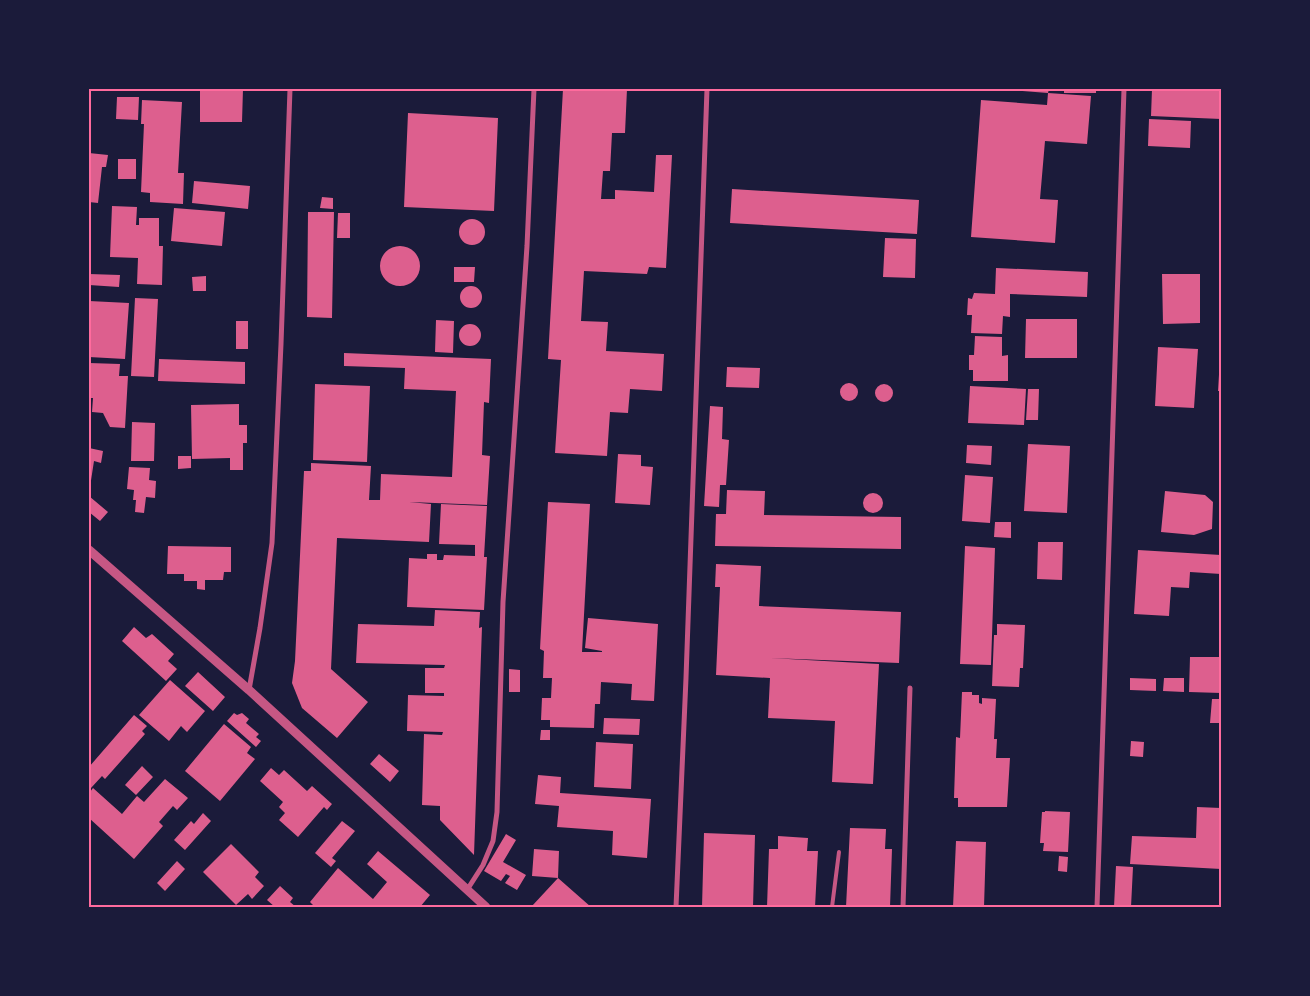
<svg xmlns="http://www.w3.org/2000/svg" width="1310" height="996" font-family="'PT Sans Narrow',sans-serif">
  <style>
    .building { fill: #dd5f8e }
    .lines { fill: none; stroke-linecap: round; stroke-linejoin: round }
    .service { stroke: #c65784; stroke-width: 4 }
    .minor { stroke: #c65784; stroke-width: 5 }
    .tertiary { stroke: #c65784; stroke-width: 9 }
    .neatline { fill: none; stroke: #ff6b9d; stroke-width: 2 }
  </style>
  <rect width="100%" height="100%" fill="#1b1b3a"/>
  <path class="building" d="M200,89h43l-1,33h-42z
    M563,89h64l-2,44h-13l-2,38h-7l-2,28h14v-9l39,2 2,-37h16l-6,113 -17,-1 -2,7 -63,-3 -3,50 27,1 -2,29 58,3 -2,37 -32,-2 -2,24 -18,-1 -3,44 -52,-3 6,-93 -13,-1z
    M1011,89h38l-1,4 -37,-3z
    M1064,89h32v4h-32z
    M1152,89h69v30l-70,-3z
    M1048,93l43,3 -4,48 -42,-3 -5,58 18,1 -3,43 -84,-6 10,-137 66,5z
    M117,97h22l-1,23 -22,-1z
    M142,100l40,2 -4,71h6l-1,31 -33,-2v-9l-9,-1 3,-68h-3z
    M408,113l90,5 -4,93 -90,-4z
    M1149,119l42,2 -1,27 -42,-2z
    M89,153l19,2 -2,12h-4l-4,36 -9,-1z
    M118,159h18v20h-18z
    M194,181l56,5 -2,23 -56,-6z
    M732,189l187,11 -2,34 -187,-11z
    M322,197l11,1v11l-13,-1z
    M112,206l25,1 -1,18h3v-7h20v28h4l-1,39 -25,-1 1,-26 -28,-1z
    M174,208l51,4 -3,34 -51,-5z
    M308,212h26l-2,106 -25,-1z
    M338,213h12v25h-13z
    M459 232a13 13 0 1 1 26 0a13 13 0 1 1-26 0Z
    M885,238l31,1 -1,39 -32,-1z
    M380 266a20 20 0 1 1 40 0a20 20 0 1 1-40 0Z
    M454,267h21l-1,15h-20z
    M996,268l92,4 -1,25 -77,-3v23l-7,-1 -1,18 -31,-1 1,-18h-5l1,-17 4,1 2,-6 21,1z
    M89,274l31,1 -1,12 -30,-2z
    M1162,274h38v49l-37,1z
    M206,276v15h-13l-1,-14z
    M460 297a11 11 0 1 1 22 0a11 11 0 1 1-22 0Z
    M135,298l23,1 -4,78 -23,-1z
    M89,301l40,2 -4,56 -36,-2z
    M1026,319h51v39h-52z
    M436,320l18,1 -1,32 -18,-1z
    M236,321h12v28h-12z
    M459 335a11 11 0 1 1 22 0a11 11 0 1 1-22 0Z
    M975,336l27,1v19l6,-1v26h-35v-11h-4v-15h5z
    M1158,347l40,2 -4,59 -39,-2z
    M344,353l147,6 -2,44 -5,-1 -2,53 8,1 -3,49 -78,-3 22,2 -2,38 -92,-4 -6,131 37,33 -31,36 -35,-30 -10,-25 3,-22 9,-190h7v-8l60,3 -2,34h11l1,-26 71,3 4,-86 -52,-2 1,-21 -61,-2z
    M1220,358h1v33h-3z
    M159,359l86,3v22l-87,-3z
    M89,363l31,1 -1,12h9l-3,52 -15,-1 -7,-14 -11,-1 1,-14h-4z
    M727,367l33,1 -1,20 -33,-1z
    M840 392a9 9 0 1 1 18 0a9 9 0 1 1-18 0Z
    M315,384l55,2 -3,76 -54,-2z
    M875 393a9 9 0 1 1 18 0a9 9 0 1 1-18 0Z
    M970,386l56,3 -2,36 -56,-2z
    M1028,389h11l-1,31h-12z
    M239,404v21h8v18h-4v27h-13v-12l-38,1 -1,-54z
    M710,406l13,1 -1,32 7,1 -3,45h-6l-1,22 -15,-1z
    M132,422l23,1 -1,38h-23z
    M1028,444l42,2 -3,67 -43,-2z
    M967,445l25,1 -1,19 -25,-2z
    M89,448l14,3 -2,12 -7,-2 -4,26h-1z
    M618,454l23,1v11l12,1 -3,38 -35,-2z
    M178,456h13v12l-13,1z
    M129,467l21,1 -1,12 7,1 -1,17 -9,-1 -2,16 -9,-1 1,-12h-3l1,-10 -7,-1z
    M965,475l28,2 -3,46 -28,-2z
    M727,490l38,1 -1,24 137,2v32l-186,-3 1,-32h10z
    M1165,491l40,4 8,7 -1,27 -18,6 -33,-3z
    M863 503a10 10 0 1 1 20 0a10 10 0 1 1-20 0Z
    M89,496l19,16 -8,9 -11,-9z
    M548,502l42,2 -8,148h20v-1l-17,-3 3,-30 70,6 -4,77 -23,-1 1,-16 -31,-2 -1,22h-5l-1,24 -44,-1v-7h-9l1,-22h9l1,-20h-9l1,-27 -4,-2z
    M441,504l46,2 -3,51h3l-3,53 -77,-3 2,-49 18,1v-5h10v6h6l1,-5 31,1v-11l-36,-1z
    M995,522h16v16l-17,-1z
    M1038,542h25l-1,38 -25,-1z
    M168,546l63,1v25h-7l-1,8h-18v10l-8,-1v-8h-13v-7h-17z
    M965,546l30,2 -4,117 -31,-1z
    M1138,550l83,5v19l-31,-2 -1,16 -18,-1 -2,29 -35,-2z
    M716,564l45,2 -2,40 142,6 -2,51 -129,-5 109,6 -6,120 -41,-2 3,-61 -67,-3 2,-40 -54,-3 4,-88h-5z
    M435,610l45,2 -1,16 3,-1 -8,228 -34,-35v-14l-18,-1 2,-71 18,1 1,-3 -36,-1 1,-36 36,1v-3h-19v-25h19l1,-3 -89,-2 2,-39 76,2z
    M997,624l28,1 -2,43h-3l-1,19 -27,-1 2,-51h3z
    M134,627l12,11 6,-4 22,20 -6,7 9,8 -11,12 -44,-40z
    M1190,657h31v36l-32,-1z
    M509,669l11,1v22h-11z
    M198,672l27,25 -12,14 -28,-25z
    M1130,678l26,1v12l-26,-1z
    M1164,678h20v14l-21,-1z
    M170,680l35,31 -18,21 -6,-6 -12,15 -30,-26z
    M962,692h10v3h7v8l3,1v-6l14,1 -2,40h3l-1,19h14l-3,49h-49v-9h-4l2,-61 4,1z
    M1212,699h9v24h-11z
    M234,713l3,2 5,-2 7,6 -3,4 13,11 -3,3 5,4 -5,6 -29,-26z
    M134,715l13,11 -5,5 3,3 -40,45 -3,-3 -11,12 -2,-1v-20z
    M604,718l36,1 -1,16 -36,-1z
    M224,724l27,23 -4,6 8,6 -35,42 -35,-30z
    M541,730h9v10h-10z
    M1131,741l13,1 -1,15 -13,-1z
    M596,742l37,2 -2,45 -37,-2z
    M379,754l20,17 -9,11 -20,-18z
    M142,766l11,11 -17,18 -11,-10z
    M271,768l8,7 5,-5 23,21 5,-5 20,18 -5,6 -3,-3 -26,30 -19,-17 6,-7 -6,-6 4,-5 -23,-21z
    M538,775l23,2 -1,16 91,6 -4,59 -35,-3 1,-24 -56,-4 2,-21 -24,-2z
    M165,779l23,19 -11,12 -4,-4 -14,16 4,4 -29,33 -45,-41v-26h1l3,-4 29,26 15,-18 7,6z
    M1197,807l24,1v61l-91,-5 2,-28 64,2z
    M1045,811l25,1 -2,40 -25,-1 1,-8h-4l2,-31h3z
    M203,813l8,8 -26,29 -11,-10 17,-19 3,3z
    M342,821l13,10 -23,27 4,3 -5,6 -16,-14z
    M850,828l36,1 -1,20h7l-2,58h-44z
    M704,833l51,2 -2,72h-51z
    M506,834l10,6 -13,22 23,13 -9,15 -12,-7 5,-7 -4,-2 -5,7 -17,-10z
    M778,836l30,2 -1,13h11l-3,56h-48l2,-58h9z
    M956,841l30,1 -2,65h-31z
    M231,844l28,28 -4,5 9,9 -12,13 -4,-5 -12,11 -33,-33z
    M534,849l25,2 -1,27 -26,-2z
    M378,851l52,44 -10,12h-105l-5,-5 28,-34 35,31 14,-17 -20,-18z
    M1059,856l9,1 -1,15 -9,-1z
    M177,861l8,8 -20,22 -8,-8z
    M1116,866l17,1 -2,40h-17z
    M558,878l33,29h-57l-2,-1z
    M280,886l13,12 -3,4 6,5h-21l-8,-7z"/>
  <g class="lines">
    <path class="service" d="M832,907l7,-55"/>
    <path class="minor" d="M249,690l11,-62 12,-85 9,-199 9,-255
      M467,890l16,-25 10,-24 4,-29 6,-210 24,-356 7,-157
      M676,907l10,-229 21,-589
      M903,907l7,-219
      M1097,907l27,-818"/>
    <path class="tertiary" d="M89,550l160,140 237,217"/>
  </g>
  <rect width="1310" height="996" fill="none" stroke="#1b1b3a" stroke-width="180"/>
  <rect x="90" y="90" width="1130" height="816" class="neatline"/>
</svg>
